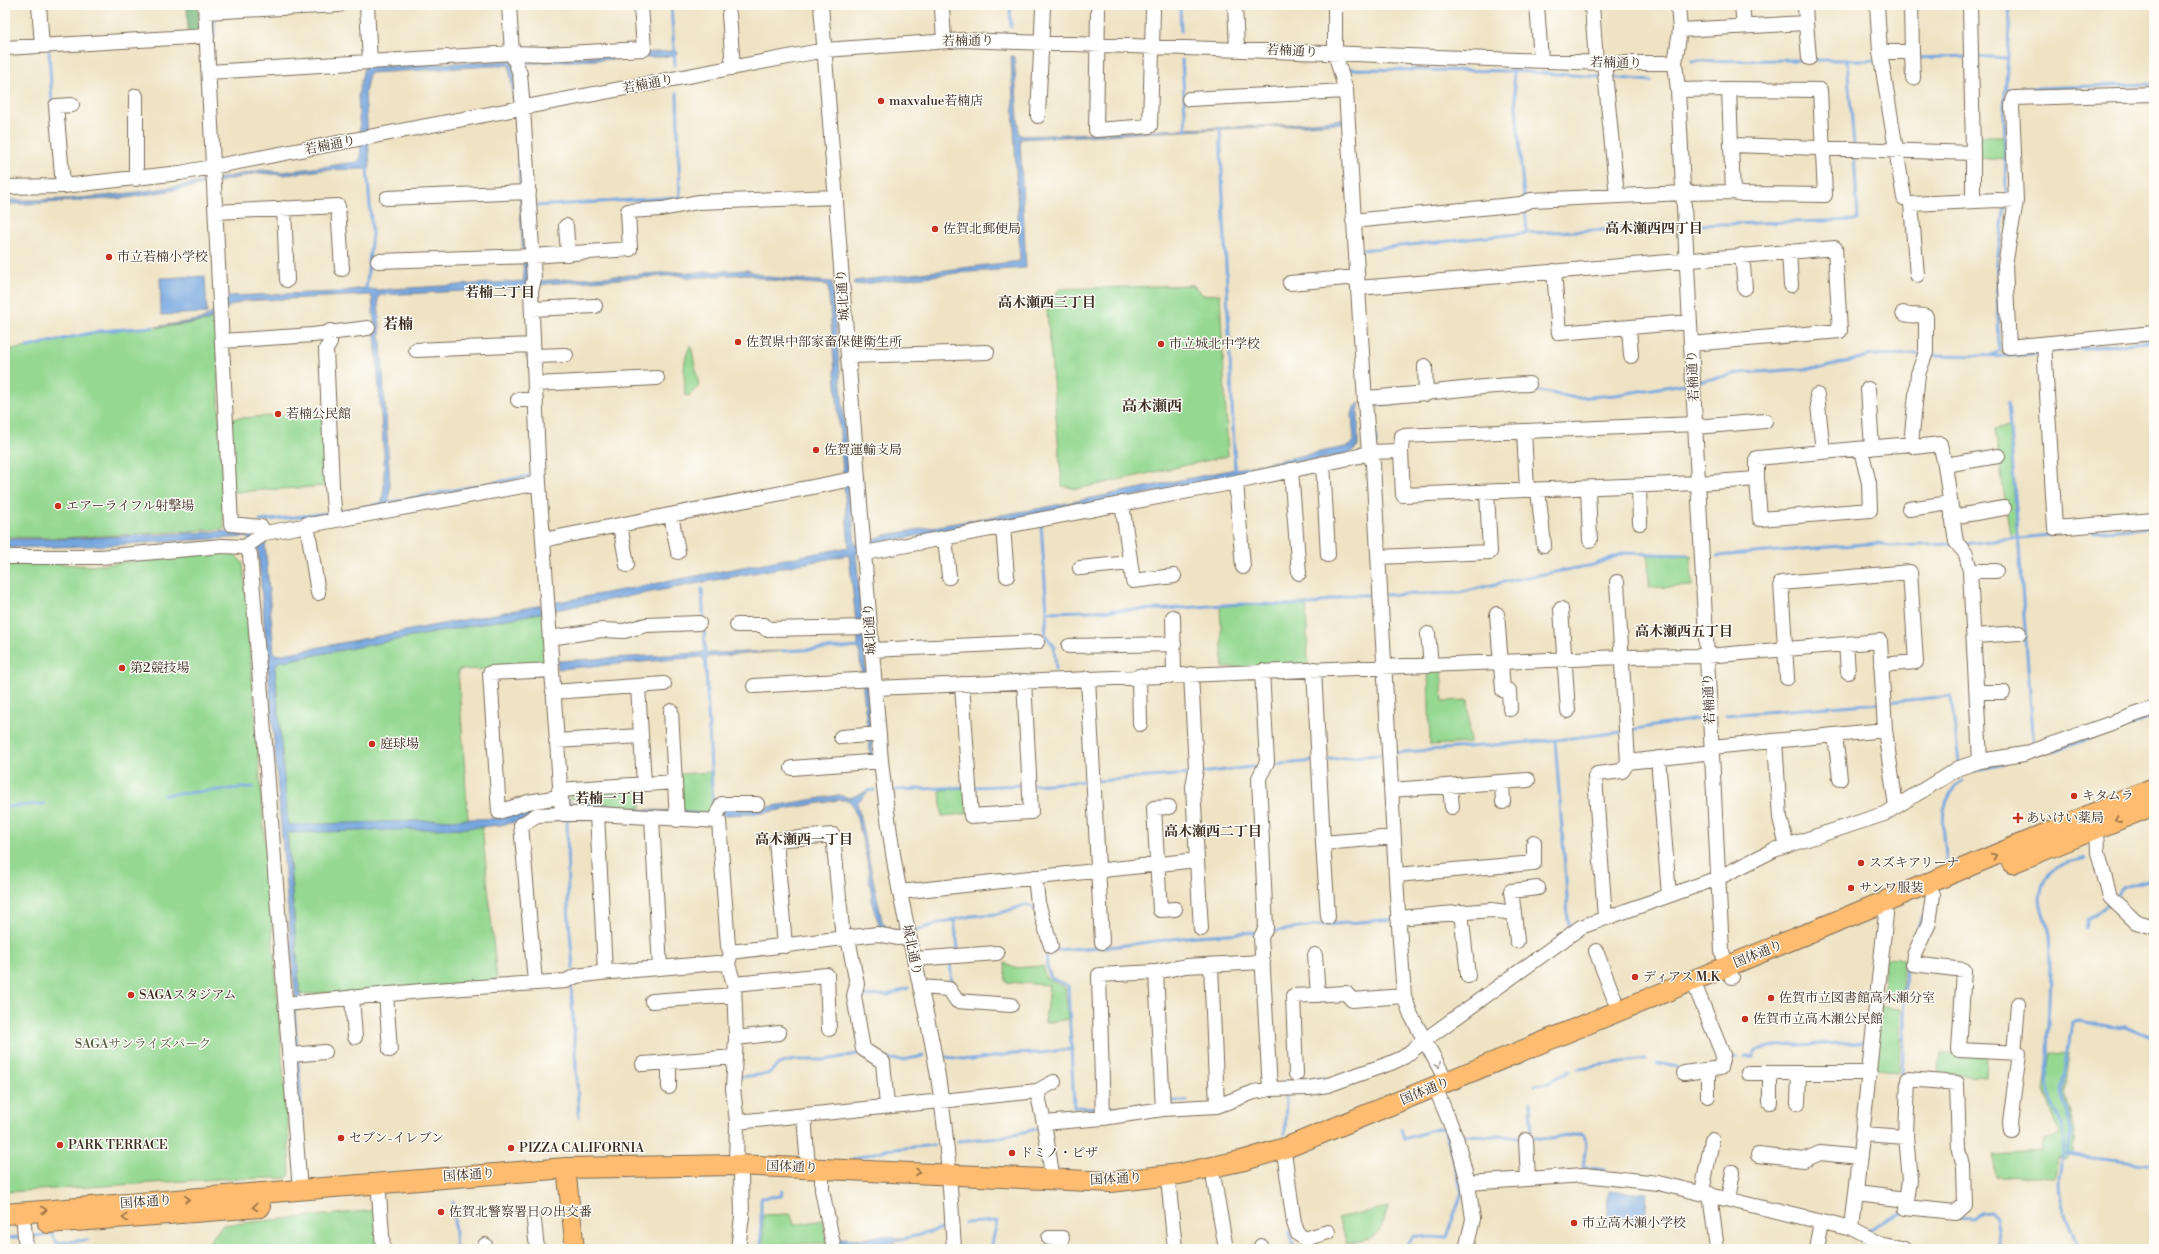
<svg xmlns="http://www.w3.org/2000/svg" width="2159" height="1254" font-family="'Libre Bodoni','Noto Serif JP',serif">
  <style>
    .green { fill: #94d891; stroke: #688158 }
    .forest { fill: #77b87b; stroke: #59714c }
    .water { fill: #74a6df; stroke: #58687e }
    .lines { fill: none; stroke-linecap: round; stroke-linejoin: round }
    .stream { stroke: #74a6df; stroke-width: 3 }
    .minor-casing { stroke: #7a6b58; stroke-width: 16 }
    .major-casing { stroke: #7a6b58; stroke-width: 20 }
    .highway-casing { stroke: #7a6b58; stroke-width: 22 }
    .minor { stroke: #fff; stroke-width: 14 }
    .major { stroke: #fdbc6f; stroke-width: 18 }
    .highway { stroke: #fdbc6f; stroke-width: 20 }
    .oneway { stroke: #926c42 }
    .oneway2 { stroke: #a79f9a }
    .poi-dot { fill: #c8321e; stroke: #fdfcf7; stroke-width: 1.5 }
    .labels { text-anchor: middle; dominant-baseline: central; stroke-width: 3; stroke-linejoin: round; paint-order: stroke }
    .street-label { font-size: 13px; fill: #3b2a1e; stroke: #fdfcf7 }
    .poi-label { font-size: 13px; fill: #3b2a1e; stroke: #fdfcf7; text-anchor: start }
    .park-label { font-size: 13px; fill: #565e40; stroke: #fdfcf7 }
    .neighbourhood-label { font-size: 14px; font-weight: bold; fill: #3b2a1e; stroke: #fdfcf7 }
    .quarter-label { font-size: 15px; font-weight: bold; fill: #3b2a1e; stroke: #fdfcf7 }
  </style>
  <rect width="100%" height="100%" fill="#fdfcf7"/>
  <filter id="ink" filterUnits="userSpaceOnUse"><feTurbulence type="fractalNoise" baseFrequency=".025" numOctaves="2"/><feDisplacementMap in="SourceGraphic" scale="8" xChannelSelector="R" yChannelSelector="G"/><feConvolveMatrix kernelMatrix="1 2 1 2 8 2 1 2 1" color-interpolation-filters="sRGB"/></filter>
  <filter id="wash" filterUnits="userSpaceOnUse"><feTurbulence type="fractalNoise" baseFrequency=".012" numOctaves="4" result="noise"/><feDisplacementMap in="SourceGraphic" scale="16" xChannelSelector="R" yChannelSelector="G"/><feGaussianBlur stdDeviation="0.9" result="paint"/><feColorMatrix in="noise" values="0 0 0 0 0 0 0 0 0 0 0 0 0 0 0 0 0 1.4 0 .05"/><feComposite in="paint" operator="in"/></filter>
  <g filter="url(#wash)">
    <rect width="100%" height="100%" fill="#efe3c4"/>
    <path class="green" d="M1975,136h28l1,24 -28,-2z
      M1193,285l10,10 17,-1 8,162 -151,33 -15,-3 -15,-175 12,-22z
      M216,319l8,210 -162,9 -55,-1 -2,-53v-134c33,-3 64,-13 96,-18 38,-5 77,-4 115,-13z
      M691,345l8,41 -10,10 -4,-1c0,-17 -4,-34 6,-50z
      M327,412l2,74 -96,6 -5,-73z
      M2009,426l8,109 -7,1 -15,-107z
      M226,552l9,3 8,8 45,569 2,43 -3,3 -70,1 -212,13v-629l15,-2 70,5z
      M1648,555l43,1 1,30 -43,2z
      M1306,603l2,62 -85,3 -3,-62z
      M544,612l4,55 -90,3 10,149 14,7 15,155 -166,15v-4l-31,3 -25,-327 2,-6z
      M1428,668h13l2,33 25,-1 2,43 -40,2z
      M712,772l3,43 -19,1 -15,-5 -2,-37z
      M640,786l1,22 -70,-9 -5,-7z
      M965,788l2,26 -25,2 -2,-26z
      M1886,958l17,1 -1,40 -20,-2z
      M1005,963l9,5 29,-2 2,11 20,11 3,31 -23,4 4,-38 -43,-3z
      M1881,1006l20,2 -2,64 -26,-2z
      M2050,1053l20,1 -5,39 10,39 -2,21 -7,7 -8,-2 -3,20 -59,-2 -3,-21 48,-3 3,-12 16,-5 -16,-45z
      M1940,1054l47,2 -1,21 -48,-3z
      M1388,1207c-9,31 -12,30 -41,37l-10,-26z
      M377,1210l3,39h-172v-6l15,-18z
      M791,1214l3,11 29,-5 3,23 -63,2v-30z"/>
    <path class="forest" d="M187,5h11l1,26h-11z"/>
    <path class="water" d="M673,51l5,1 -4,4 -160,8 23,217 139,-9 11,1 60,-3 21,7 64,5 23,263 31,-10 156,-27 308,-62 4,-5 -2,-26 2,-8 6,-4 -2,8v36l-10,7 -309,61 -151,26 -32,13 17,202h-3l-21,-201 -571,107 -3,6 13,157 213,-7 29,-12 37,-8 4,5 17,-1 47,7 32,2 15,-2 6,3 18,1 7,-5 43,1 83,-14 11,3 20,-8 -13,13 25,118 5,7 8,2 2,2h-11l-6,-5 -7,-20 -6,-47 -10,-41 -5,-15 -4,-4h-10l-81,14 -238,7 -18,4 -35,3 -179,5 14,172 -5,1 -38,-458 -12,-11 -150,9 -91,2v-9h58l190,-9 12,11 9,112 4,2 571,-108 -21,-262 -59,-5 -23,-6 -60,4 -6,-3 -134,9 -19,4 -146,7 -3,2 12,186 -1,19 -7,2 2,-21v-27l-12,-160 -3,-1 -126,6 -11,4 -25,16 -57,7 53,-9 21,-14v-4l6,-5 107,-4 27,-4 13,2 147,-9 -8,-158 -7,-58 -140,8 -4,20 5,75 -5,1 -42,1 -39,5 -26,-2 -48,11 -83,14 -101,6h-21v-4c86,2 172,-12 256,-30l22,2 74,-10 4,-4 -3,-63 6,-28 155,-7z
      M1011,56h3l5,78 4,2 257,-11 65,-6v4l-325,16 6,129 -68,5 -104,12v-4l166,-20z
      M205,276l2,37 -46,2 -1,-37z
      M704,651l3,2 78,-2 -77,6 -2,4 -5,-4 -143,12v-8l142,-8z
      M1609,1191l38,3 -2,29 -39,-3z
      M881,1235l14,3h11l-14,5 -47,1 -1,5h-5l-1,-11 26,1z"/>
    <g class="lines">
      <path class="stream" d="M671,5l4,60
        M1010,5l1,22
        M1180,5l1,26
        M214,38v-21
        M49,52l3,52
        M1975,56l32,2
        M1917,58l50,-2
        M1182,60l4,70
        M1813,60h64
        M1692,61l113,-1
        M1847,61l7,84
        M1513,71l11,127
        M1349,77l-2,-8 166,2 88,6
        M1609,77l42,4
        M2007,89l147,-5
        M1220,128l15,344
        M2006,197l-2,-90 6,-79 -1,-23
        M535,206l145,-9 -3,-104
        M1525,207l2,26
        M1699,225l159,-5 -4,-67
        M1361,250l166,-17 145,-6
        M366,291l6,-58 -5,-67
        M27,347l72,-16 54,-4
        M2048,352l106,-11
        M1930,355l80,1 30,-3
        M1991,355l8,-4 -2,-89 8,-58
        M1697,382l43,-9 82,-5 50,-13 49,-1
        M1529,389l47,9 39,-3 75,-12
        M2008,402l26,345
        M1374,406l2,38
        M1368,407l34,-5
        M337,512l197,-37
        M260,521l70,-8
        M1042,524h-1l6,88 -2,23 9,11 2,23
        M2093,532l61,-5
        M1964,544l94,-10
        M1717,556l161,-13 11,3 63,-2
        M702,589l11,221
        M1385,595l74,-2 53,-13 81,-15 31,-12 64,2
        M1047,612l119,-3 72,-5 73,1 37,-10h27
        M782,651l80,-4
        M1887,702l64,-6 8,67
        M1726,715l154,-12
        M1630,730l67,-11
        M1555,740l11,140 2,41 4,8
        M2053,751l101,-34
        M1393,753l162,-13 67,-8
        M1323,760l63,-6
        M1270,765l46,-4
        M1972,771l32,-7
        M1200,773l60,-7
        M1096,781l95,-7
        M1033,785l56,-4
        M973,787l52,-2
        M896,790l69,-3
        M867,791l7,-1
        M164,795l89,-8
        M5,807l39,-3
        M567,817l1,91 5,61
        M1946,862c0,-31 -13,-59 17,-81
        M2115,896l7,-8 32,-10
        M954,920l4,28 -3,4
        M2086,927l2,-8 22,-17
        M917,930l26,-8 28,-6 26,-2 29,-9 7,2 1,3
        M1270,932l43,-6 82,-7
        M1914,938l8,-21
        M1046,947l1,20 4,11 17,8 6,121 25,1
        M1055,950l63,-4 78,-10 62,-4
        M950,960l2,26
        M569,985h2l8,132
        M858,1000l6,-4 24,-1 20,-7
        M297,1050l-3,-39 4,-3
        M946,1057l27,3 38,-6 29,-1 32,-4
        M1727,1057h10
        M1745,1057h8l3,-7 19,-4 92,-4
        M298,1058l4,66
        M888,1059l15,1 20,-4
        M1658,1063l19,4
        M1578,1068l67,-9
        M738,1077l30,-3 11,-10 15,-4h32l36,-7
        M1902,1081l4,-119 2,-5
        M1285,1082l40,-4
        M1535,1085l13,-2 22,-13
        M1166,1101h21
        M1530,1101l2,36
        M1107,1108l22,-1
        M1401,1129l3,10 36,-11 5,1 17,63 -16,46 -32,-2 -9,13
        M1285,1134l1,-40
        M1464,1135l58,2
        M1528,1137l23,2 31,-6 4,10 -3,24 21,3
        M958,1141l43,-4 40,-9
        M2067,1155l5,-23 -10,-39 10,-70 7,-2 36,6 10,-1 29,12
        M2062,1156l5,-1 87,10
        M853,1159l32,-9 49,-5
        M453,1202l3,47
        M1954,1218l18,1 9,-7 9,-1 6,6 5,32
        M964,1223l33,-2 -6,28
        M1868,1231l16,-11 21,-8
        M1290,1232l4,17
        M35,1236l17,-2 5,9 30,-3
        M5,1238l13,-1
        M903,1239l39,-10
        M761,1249v-51l20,-2 1,-5
        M2078,1249c-6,-23 -19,-40 -19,-66 0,-16 7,-33 5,-49 -1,-15 -15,-29 -16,-45 -4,-51 5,-103 1,-154 -3,-22 -17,-33 -2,-58 8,-14 25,-15 39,-19"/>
    </g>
  </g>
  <g filter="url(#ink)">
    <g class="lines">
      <g class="minor-casing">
        <path id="minor" d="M39,5l3,41
          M205,5l26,519 30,3 4,6
          M367,5l3,57
          M509,5l3,48 8,21 3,35 11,170 -3,12 8,192 23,331
          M821,5l23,302 37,454c5,44 10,89 19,132 11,54 24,107 34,160 12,65 16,130 20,196
          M1235,5l2,43
          M1335,5v48l11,38 19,311 4,50 4,12 25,448 6,84 7,19 36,67
          M1537,5l4,55
          M1592,5l4,57
          M1742,5l2,21
          M1877,5l3,47
          M942,8l2,33
          M1098,11l-2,119 54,-4 3,-116
          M206,12l133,-7
          M729,14l4,54
          M1806,23l3,35
          M1680,30l126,-7 -1,-18
          M5,48l202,-12
          M1912,52l1,26
          M1604,63l13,133
          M1675,63l5,-33 -2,-25
          M209,72l303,-19 34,1 98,-5 -3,-44
          M1729,89l91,1 5,105 -83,-1 -9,-2
          M1678,90l51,-1 2,56
          M2154,94l-140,4 -2,7 4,96 -11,64 4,82 145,-14
          M136,96v83
          M1189,99l157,-8
          M1038,116l5,-108
          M1973,153v41
          M63,186l-7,-80 16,-1
          M5,187l58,-1 117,-13 645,-123 138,-10 641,23h71l3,27 44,861 4,16 6,10
          M387,198l142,-6
          M1904,198l-24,-146h32l-1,-47
          M284,208l3,72
          M216,212l122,-6 4,63
          M1353,221l168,-17 10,-4 153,-7 49,-1 -2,-47 242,8 -3,-148
          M566,226l2,28
          M1789,251l2,34
          M1742,255l3,33
          M378,261l155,-5 97,-7 -2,-38 34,-2 36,-7 138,-5
          M1554,271l5,62 131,-11
          M1917,275l-6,-71 87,-4 18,1
          M1290,283l67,-6
          M1358,288l477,-40 5,83 -149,13
          M532,309l63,-3
          M1903,313c8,5 15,0 23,4v35l-8,22 -7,70
          M1629,327l2,29
          M330,331v12l-4,6 6,137 3,34
          M222,341l91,-6 55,-7
          M2044,344l11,184 99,-8
          M416,350l117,-5
          M534,356l32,-1
          M848,356l139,-4
          M1425,366l1,28
          M535,384l122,-6
          M1868,389l4,59
          M1817,395l6,57
          M1365,398c55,-3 109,-12 164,-14
          M518,400h18
          M1696,427l69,-6
          M1524,431l3,59
          M1401,451l1,-15 294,-12
          M1323,463l5,92
          M1945,465l53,-9
          M1291,470l8,103
          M1757,479l3,40 110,-9 -1,-27 -8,-33
          M1236,482l7,85
          M1639,486l1,37
          M1588,488l2,52
          M1538,490l6,55
          M1122,503l11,78 41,-5
          M1909,509l41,-6
          M671,515l7,37
          M1952,517l52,-9
          M307,524l11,69
          M620,525l7,40
          M1003,528l4,48
          M945,538l4,39
          M543,540l315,-62
          M245,547l5,7 50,636
          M865,553l371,-71 123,-26 10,-4 32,-1 2,44 295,-12 59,-4v-21l154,-14 4,3 25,-3 5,21 11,77 10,12 4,17 10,190
          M5,557h95l122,-11 23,1 20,-14 274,-50
          M1379,557l111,-5 -3,-60
          M1080,568l50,-5
          M1970,571h26
          M1561,609l7,102
          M1497,614l6,76 6,1 1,18
          M1173,617l1,58
          M737,625h27l2,4 104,-2
          M1428,634l3,31
          M1975,636l44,-3
          M550,638l52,-8 22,1 22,-6 53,-2
          M1846,644l2,28
          M1069,646l105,-2
          M872,650l165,-8
          M1314,669l9,174 71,-6
          M552,670l-62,3 9,139 29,-10 31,-5
          M1262,671l5,91 -8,16 7,150 -5,9 9,152
          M1139,676l1,48
          M1088,678l14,264
          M1787,678l-6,-95 129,-11 6,90 -35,3
          M962,684l9,132 60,-4 -7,-131
          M754,686l120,-7
          M638,687l6,96
          M875,688l746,-31 86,-1 173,-15 5,89 11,77
          M553,692l111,-8
          M1977,692h26
          M671,711l6,109
          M1835,735l5,44
          M841,737l38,-3
          M556,741l85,-5
          M1775,741l5,77 7,28
          M1712,747l173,-17
          M1658,758l11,137
          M1628,762l84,-10
          M792,768l89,-7
          M1502,782l1,20
          M1450,786l2,21
          M559,790l116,-8
          M1391,790l137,-10
          M1169,807l-15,1 6,102 15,-1
          M597,814l8,158
          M652,818l8,150
          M714,821l8,-17h35
          M2097,828l1,25 12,44 26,25 18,5
          M1323,843l5,74
          M1197,860l4,69
          M1396,875l138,-12v-21
          M1035,877l3,26 13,43
          M900,892l297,-32 -4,-73 3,-18 -5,-95
          M1933,895l-4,28 -15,32 -1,9 51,6 -5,80 60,3 -9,69 1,8
          M1461,912l7,64
          M1514,913l3,28
          M1398,918l93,-8 23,3 -3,-22 27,-3
          M1605,918l-10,-141 2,-3 25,-3 6,-9 -11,-180
          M848,938l9,46 -3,12 9,53 20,13 4,44
          M785,946l-9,-106 57,-5 10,104
          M1596,951l23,60
          M1315,955l3,40
          M914,959l83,-6
          M729,960l2,-8 146,-18 20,4 12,-1
          M1211,965l6,141
          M1156,972l7,137
          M535,982l-14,-157 16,-10 25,-1h35l122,7 9,125 3,6
          M734,984l93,-9 2,54
          M920,987l29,2 8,12 54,4
          M386,994l4,56
          M352,997l3,40
          M652,1001l82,-6
          M286,1004l135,-13 145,-10 10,-5 24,-3 117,-10 11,1 6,20 2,54 -3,51 4,33 -1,43
          M736,1038l43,-5
          M2014,1053l4,-49
          M290,1055l35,-3
          M669,1062v25
          M643,1064l92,-7
          M1708,1071v25
          M1684,1073l36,-5 3,-13 -26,-64
          M1748,1073h122
          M1296,1074l-3,-78 53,-3 6,7 52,-4
          M1908,1079l49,4 2,67 4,17 1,37 -9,8 -49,-5 4,-27 -4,-43z
          M1435,1087l21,50 12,46 5,36 -7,30
          M1037,1091l7,32 59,-5 60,-9 54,-3 37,-14 16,-3 38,-1 20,-3 63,-22 13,-6 22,-18 155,-112 137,-49 56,-28 110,-36 75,-46 21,-7 44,-7 130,-46
          M1770,1102v-29
          M1798,1103l1,-30
          M804,1115l4,53
          M1103,1118l-4,-143 57,-3 30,-6 77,-4
          M737,1122l300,-31 17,-9
          M1044,1123l9,57
          M1863,1134l43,3
          M1526,1140l2,39
          M1758,1155l46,5 16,-7 40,4
          M1285,1159l9,64 4,11 7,5 23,-7
          M822,1180v10l12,59
          M1214,1180l12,69
          M1468,1183l116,-8 74,8 194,46
          M1169,1188l6,61
          M1702,1192l10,-52
          M1856,1193l51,6
          M379,1194l4,55
          M1710,1194l7,55
          M1728,1199l5,-27
          M534,1221l3,28
          M24,1225l2,24
          M1049,1238h13
          M1879,1243l26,6
          M485,1245v4
          M1261,1246v3
          M738,1249l4,-33 -1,-40
          M1816,1249l5,-26
          M1878,1249l1,-6 -27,-14 34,-315"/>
      </g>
      <g class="major-casing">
        <path id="major" d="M566,1168l9,81"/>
      </g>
      <g class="highway-casing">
        <path id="highway" d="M2012,863l142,-58
          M5,1214l561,-46 170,-3 375,17 68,-8 66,-14 43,-13 598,-246 268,-113
          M48,1223l212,-16"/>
      </g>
      <use href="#minor" class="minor"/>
      <use href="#major" class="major"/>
      <use href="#highway" class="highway"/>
    </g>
    <defs><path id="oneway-chevron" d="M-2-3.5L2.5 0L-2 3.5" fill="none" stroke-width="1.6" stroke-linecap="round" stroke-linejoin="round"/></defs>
    <g class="oneway">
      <use href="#oneway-chevron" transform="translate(2118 820) rotate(157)"/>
      <use href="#oneway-chevron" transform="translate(1994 856) rotate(-23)"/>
      <use href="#oneway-chevron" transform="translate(918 1172) rotate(2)"/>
      <use href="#oneway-chevron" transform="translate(187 1199) rotate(-4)"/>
      <use href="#oneway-chevron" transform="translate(255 1207) rotate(175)"/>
      <use href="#oneway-chevron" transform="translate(44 1210) rotate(-4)"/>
      <use href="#oneway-chevron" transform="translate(125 1218) rotate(176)"/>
    </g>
    <use class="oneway2" href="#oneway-chevron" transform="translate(1438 1065) rotate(63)"/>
  </g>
  <g class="poi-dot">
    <circle cx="881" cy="101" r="4"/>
    <circle cx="935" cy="229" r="4"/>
    <circle cx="109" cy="257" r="4"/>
    <circle cx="738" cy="342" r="4"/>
    <circle cx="1161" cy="344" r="4"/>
    <circle cx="278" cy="414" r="4"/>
    <circle cx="816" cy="450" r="4"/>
    <circle cx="58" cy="506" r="4"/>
    <circle cx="122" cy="668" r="4"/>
    <circle cx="372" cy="744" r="4"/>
    <circle cx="2074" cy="796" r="4"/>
    <path d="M2016 812h4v4h4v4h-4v4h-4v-4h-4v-4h4z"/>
    <circle cx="1861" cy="863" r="4"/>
    <circle cx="1851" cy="888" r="4"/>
    <circle cx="1635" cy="977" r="4"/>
    <circle cx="131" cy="995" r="4"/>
    <circle cx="1771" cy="998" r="4"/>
    <circle cx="1745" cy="1019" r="4"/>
    <circle cx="341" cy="1138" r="4"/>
    <circle cx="60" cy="1145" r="4"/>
    <circle cx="511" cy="1148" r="4"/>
    <circle cx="1012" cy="1153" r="4"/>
    <circle cx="441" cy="1212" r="4"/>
    <circle cx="1574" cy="1223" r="4"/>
  </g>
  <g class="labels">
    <g class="street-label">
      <text transform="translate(968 41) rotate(-1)">若楠通り</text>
      <text transform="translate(1292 51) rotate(3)">若楠通り</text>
      <text transform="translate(1616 63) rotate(1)">若楠通り</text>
      <text transform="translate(648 84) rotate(-11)">若楠通り</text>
      <text transform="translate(330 145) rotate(-11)">若楠通り</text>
      <text transform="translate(843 295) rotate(-94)">城北通り</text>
      <text transform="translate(1693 376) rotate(-93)">若楠通り</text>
      <text transform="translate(870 629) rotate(-94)">城北通り</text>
      <text transform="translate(1709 699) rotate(-93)">若楠通り</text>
      <text transform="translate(912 950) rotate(78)">城北通り</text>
      <text transform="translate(1758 954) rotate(-22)">国体通り</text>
      <text transform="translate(1425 1091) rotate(-22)">国体通り</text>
      <text transform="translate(792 1167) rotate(2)">国体通り</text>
      <text transform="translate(469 1175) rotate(-4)">国体通り</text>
      <text transform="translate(1116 1179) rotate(-3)">国体通り</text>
      <text transform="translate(146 1202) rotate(-4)">国体通り</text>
    </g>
    <g class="poi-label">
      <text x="889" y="101">maxvalue若楠店</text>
      <text x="943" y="229">佐賀北郵便局</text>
      <text x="117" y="257">市立若楠小学校</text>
      <text x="746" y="342">佐賀県中部家畜保健衛生所</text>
      <text x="1169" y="344">市立城北中学校</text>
      <text x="286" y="414">若楠公民館</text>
      <text x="824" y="450">佐賀運輸支局</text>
      <text x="66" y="506">エアーライフル射撃場</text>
      <text x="130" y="668">第2競技場</text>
      <text x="380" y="744">庭球場</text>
      <text x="2082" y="796">キタムラ</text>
      <text x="2026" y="818">あいけい薬局</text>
      <text x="1869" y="863">スズキアリーナ</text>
      <text x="1859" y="888">サンワ服装</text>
      <text x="1643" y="977">ディアス M.K</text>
      <text x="139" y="995">SAGAスタジアム</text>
      <text x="1779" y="998">佐賀市立図書館高木瀬分室</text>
      <text x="1753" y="1019">佐賀市立高木瀬公民館</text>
      <text x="349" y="1138">セブン-イレブン</text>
      <text x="68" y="1145">PARK TERRACE</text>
      <text x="519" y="1148">PIZZA CALIFORNIA</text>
      <text x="1020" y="1153">ドミノ・ピザ</text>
      <text x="449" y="1212">佐賀北警察署日の出交番</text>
      <text x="1582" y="1223">市立高木瀬小学校</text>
    </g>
    <g class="park-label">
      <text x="143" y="1044">SAGAサンライズパーク</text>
    </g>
    <g class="neighbourhood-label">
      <text x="1654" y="229">高木瀬西四丁目</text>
      <text x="500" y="293">若楠二丁目</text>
      <text x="1047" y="303">高木瀬西三丁目</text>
      <text x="1684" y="632">高木瀬西五丁目</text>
      <text x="610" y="799">若楠一丁目</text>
      <text x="1213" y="832">高木瀬西二丁目</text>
      <text x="804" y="840">高木瀬西一丁目</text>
    </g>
    <g class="quarter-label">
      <text x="398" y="324">若楠</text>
      <text x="1152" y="406">高木瀬西</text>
    </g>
  </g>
  <rect width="2159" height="1254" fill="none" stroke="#fdfcf7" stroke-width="20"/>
</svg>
